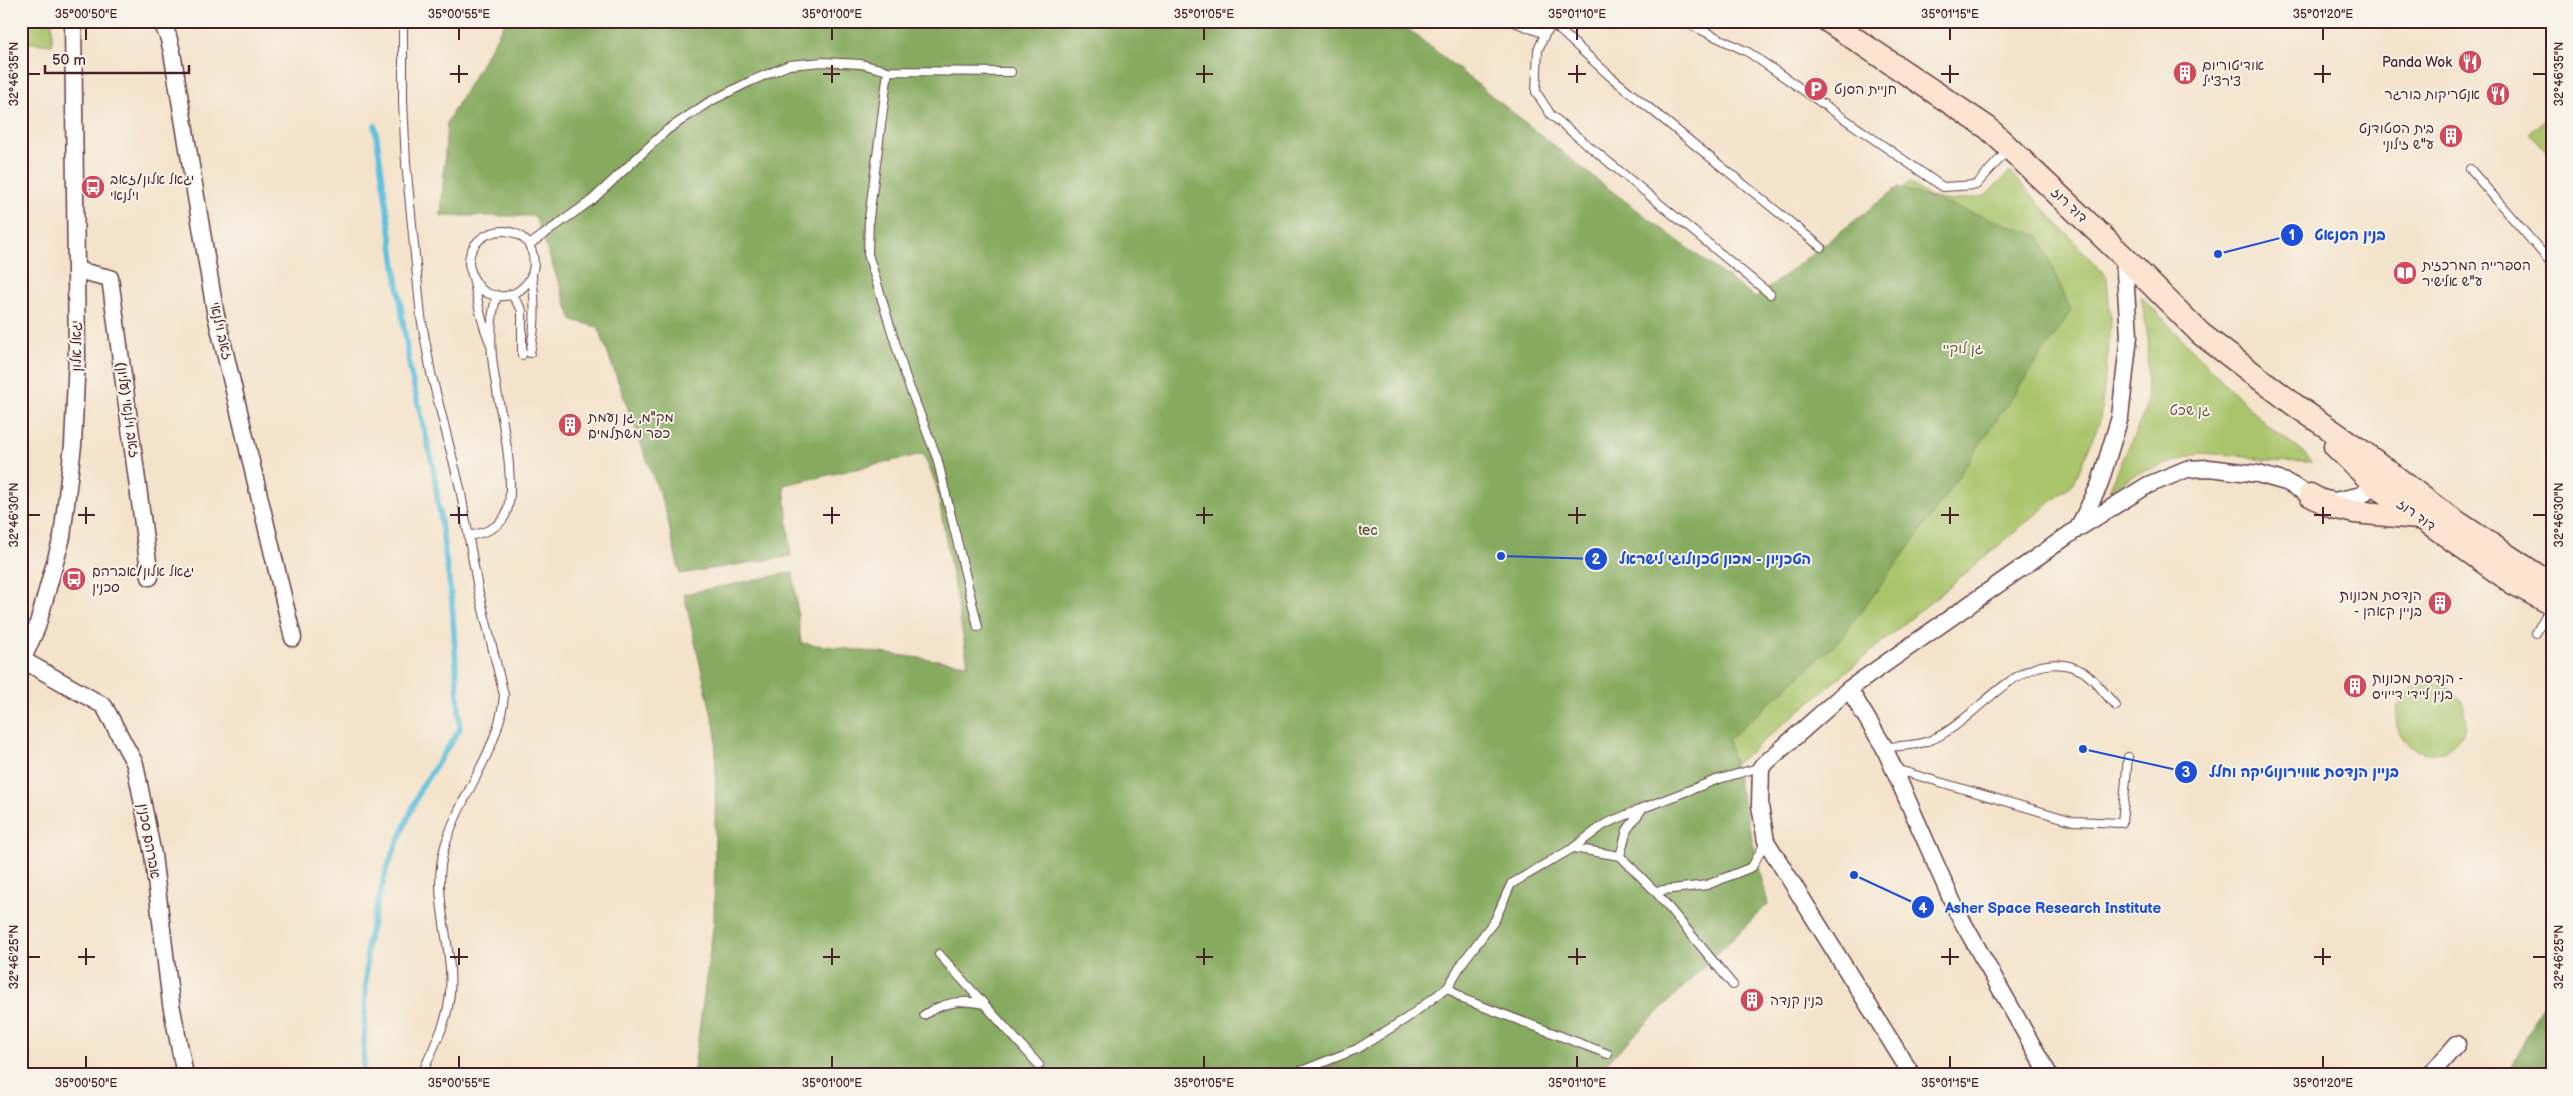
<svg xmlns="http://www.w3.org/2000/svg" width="2573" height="1096" font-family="'Balsamiq Sans','Playpen Sans Hebrew',sans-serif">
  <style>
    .green { fill: #a9c46a; stroke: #7a724a }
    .forest { fill: #86aa5e; stroke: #686444 }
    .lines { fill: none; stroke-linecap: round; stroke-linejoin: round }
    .stream { stroke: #5fc0dd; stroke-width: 5.5 }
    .lane-casing { stroke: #643c43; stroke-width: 10 }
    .street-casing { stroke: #643c43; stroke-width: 19 }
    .secondary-casing { stroke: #643c43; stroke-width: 25 }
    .lane { stroke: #fff; stroke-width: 8 }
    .street { stroke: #fff; stroke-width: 16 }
    .secondary { stroke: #fde4d1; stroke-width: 22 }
    .ticks { fill: none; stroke: #4a1f2b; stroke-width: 2 }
    .labels { text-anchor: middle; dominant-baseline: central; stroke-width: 4; stroke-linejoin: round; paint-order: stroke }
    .poi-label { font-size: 14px; fill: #4a1f2b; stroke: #f7f3e8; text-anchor: start }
    .street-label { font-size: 14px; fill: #4a1f2b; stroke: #f7f3e8 }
    .park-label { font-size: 14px; fill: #66513e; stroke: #f7f3e8 }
    .leader { fill: none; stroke: #1d4ed8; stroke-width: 2 }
    .callout-dot { fill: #1d4ed8; stroke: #f7f3e8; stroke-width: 2 }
    .mark-label { font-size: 15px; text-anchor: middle; font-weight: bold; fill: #fff }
    .callout-label { font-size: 15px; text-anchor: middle; font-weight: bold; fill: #1d4ed8; stroke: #f7f3e8; stroke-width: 4; stroke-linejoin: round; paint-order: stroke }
    .neatline { fill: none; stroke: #4a1f2b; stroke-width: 2 }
    .ticks-label { font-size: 12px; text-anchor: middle; fill: #4a1f2b }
  </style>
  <rect width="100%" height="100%" fill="#f7f3e8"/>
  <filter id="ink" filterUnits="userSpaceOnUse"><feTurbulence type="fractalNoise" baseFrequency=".02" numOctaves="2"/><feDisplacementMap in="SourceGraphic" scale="10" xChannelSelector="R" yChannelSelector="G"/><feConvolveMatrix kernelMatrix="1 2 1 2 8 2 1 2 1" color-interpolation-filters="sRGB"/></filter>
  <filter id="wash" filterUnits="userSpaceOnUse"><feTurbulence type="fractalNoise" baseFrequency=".0096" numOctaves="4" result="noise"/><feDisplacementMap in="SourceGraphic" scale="20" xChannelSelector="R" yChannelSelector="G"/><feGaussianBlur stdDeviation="1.12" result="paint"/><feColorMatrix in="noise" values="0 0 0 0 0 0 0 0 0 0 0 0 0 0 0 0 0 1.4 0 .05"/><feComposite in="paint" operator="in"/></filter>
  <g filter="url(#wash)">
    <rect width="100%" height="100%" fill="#f4e3cb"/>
    <path class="green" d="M21,21h31v24l-31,-3z
      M2552,113v45l-23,-25z
      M2010,172l97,105 4,49 -11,95 -26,62 -358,297 56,-468 137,-130 20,15 23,4 33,-5z
      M2141,296c41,42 81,86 124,127 15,14 35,23 47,39l-47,-1 -20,-5 -45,-3 -59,19 -32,18 37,-81 2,-72z
      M2396 718a35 35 0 1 1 70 0a35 35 0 1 1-70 0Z"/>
    <path class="forest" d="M506,21h892l203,162 154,115 143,-111 141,49 32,75 -148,217 -83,112 -112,100 40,164 -174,171h-901l21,-154 2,-187 -32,-140 109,-22 8,71 167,21 -32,-180 -13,-30 -139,31 7,71 -111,18 -15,-65 -67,-182 -26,-7 -37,-104h-94l6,-94z
      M2552,984v91h-44z"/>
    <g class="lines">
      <path class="stream" d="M363,1075l4,-130 20,-78 34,-79 39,-59 -8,-127 -19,-136 -23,-96 -35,-245"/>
    </g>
  </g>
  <g filter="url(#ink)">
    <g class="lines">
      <g class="lane-casing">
        <path id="lane" d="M403,21v80l3,62 15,154 10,56 29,115 18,101 26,106c-4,55 -44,99 -59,151 -15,51 9,97 5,147 -3,34 -17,52 -28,82
          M1512,21l33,13
          M1556,21l-11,13 -7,16 -2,42 15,23 219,179
          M1682,21l66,31 195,135 33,-2 32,-35
          M1553,24l58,53 210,170
          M888,71l-19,147 -1,36 38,124 31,80 41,169
          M2470,169l82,95
          M529,245l63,-45 75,-70 42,-28 40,-20 40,-17 34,-3 38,2 27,7 123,1
          M474,279c3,5 7,12 13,14 28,13 56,-16 44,-44 -13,-29 -58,-21 -62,11 -1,8 4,14 5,22 4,22 8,43 17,63
          M511,294l11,16v45
          M530,353c6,-27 6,-50 2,-77
          M469,536c13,-3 29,-7 36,-20 7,-15 5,-34 4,-50 -4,-56 -29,-115 -12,-171
          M2536,633l15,-27
          M1884,747c16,-1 34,-1 49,-8 47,-20 90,-98 149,-68 12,6 24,25 34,35
          M1895,769l178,52 49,2 6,-66
          M1573,848l47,8 35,35 52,-6 45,-18 14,-26
          M1620,856l7,-26 16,-22 73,-28 45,-13
          M1655,891l78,94
          M939,954l100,111
          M1448,987l15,12 145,55
          M924,1015c19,-13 38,-16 60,-11
          M1291,1075l66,-26 50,-31 41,-31 15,-25 32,-42 16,-36 62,-36 32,-24 38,-16"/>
      </g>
      <g class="street-casing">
        <path id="street" d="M161,21l7,15 4,16 43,259 78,327
          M76,270l34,8 40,299
          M2078,528l21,-42 21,-69 9,-81 -5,-79
          M21,659l83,47 31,58 18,91 18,149 14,71
          M21,663l16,-36 25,-90 11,-92 4,-89 -4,-335
          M1849,689l-88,78 -1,39 6,35 146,234
          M2049,1075l-92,-163 -73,-165 -35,-58 228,-160 71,-44 39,-16 22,-1 49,6 28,8 24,13 24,6 28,-6 20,-19
          M2430,1075l27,-31"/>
      </g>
      <g class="secondary-casing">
        <path id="secondary" d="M1828,21l160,107 136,129 77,77 95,72 67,46 76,58 113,75
          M2335,446l39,38 139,99 39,21
          M2310,495l23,12 22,5 63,6"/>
      </g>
      <use href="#lane" class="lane"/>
      <use href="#street" class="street"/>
      <use href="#secondary" class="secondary"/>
    </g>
  </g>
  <path class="ticks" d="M86,28v12M459,28v12M832,28v12M1204,28v12M1577,28v12M1950,28v12M2323,28v12M459,65v18M832,65v18M1204,65v18M1577,65v18M1950,65v18M2323,65v18M28,74h12M450,74h18M823,74h17M1196,74h17M1568,74h18M1941,74h18M2314,74h17M2533,74h13M86,507v17M459,507v17M832,507v17M1204,507v17M1577,507v17M1950,507v17M2323,507v17M28,515h12M78,515h17M450,515h18M823,515h17M1196,515h17M1568,515h18M1941,515h18M2314,515h17M2533,515h13M86,948v17M459,948v17M832,948v17M1204,948v17M1577,948v17M1950,948v17M2323,948v17M28,957h12M78,957h17M450,957h18M823,957h17M1196,957h17M1568,957h18M1941,957h18M2314,957h17M2533,957h13M86,1056v12M459,1056v12M832,1056v12M1204,1056v12M1577,1056v12M1950,1056v12M2323,1056v12"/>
  <defs>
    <g id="restaurant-disc" transform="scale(1.25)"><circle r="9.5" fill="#d1495b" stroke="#f7f3e8"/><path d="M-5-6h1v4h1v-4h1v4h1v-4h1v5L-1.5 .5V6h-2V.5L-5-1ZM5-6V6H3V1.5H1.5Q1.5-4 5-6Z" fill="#fff"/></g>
    <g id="building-disc" transform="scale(1.25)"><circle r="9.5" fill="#d1495b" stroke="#f7f3e8"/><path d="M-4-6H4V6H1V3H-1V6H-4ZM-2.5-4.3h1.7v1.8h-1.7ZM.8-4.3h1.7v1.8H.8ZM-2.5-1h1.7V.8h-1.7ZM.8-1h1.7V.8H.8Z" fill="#fff"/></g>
    <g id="parking-disc" transform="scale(1.25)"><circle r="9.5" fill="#d1495b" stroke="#f7f3e8"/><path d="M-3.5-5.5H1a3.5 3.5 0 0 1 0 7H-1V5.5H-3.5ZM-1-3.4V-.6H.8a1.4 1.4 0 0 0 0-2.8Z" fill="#fff"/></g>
    <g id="bus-disc" transform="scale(1.25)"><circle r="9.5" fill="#d1495b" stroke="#f7f3e8"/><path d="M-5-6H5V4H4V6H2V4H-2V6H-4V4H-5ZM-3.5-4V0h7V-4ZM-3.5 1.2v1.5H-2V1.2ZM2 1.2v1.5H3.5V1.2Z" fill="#fff"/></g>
    <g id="library-disc" transform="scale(1.25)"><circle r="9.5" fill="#d1495b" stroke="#f7f3e8"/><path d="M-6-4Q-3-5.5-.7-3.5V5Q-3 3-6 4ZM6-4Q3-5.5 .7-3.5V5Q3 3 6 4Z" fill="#fff"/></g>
  </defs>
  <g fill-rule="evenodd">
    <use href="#restaurant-disc" x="2470" y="62"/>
    <use href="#building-disc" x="2185" y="73"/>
    <use href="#parking-disc" x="1816" y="89"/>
    <use href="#restaurant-disc" x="2498" y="94"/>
    <use href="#building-disc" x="2451" y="136"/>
    <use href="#bus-disc" x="93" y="187"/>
    <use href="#library-disc" x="2405" y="273"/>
    <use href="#building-disc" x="570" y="425"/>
    <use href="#bus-disc" x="74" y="579"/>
    <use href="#building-disc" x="2440" y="603"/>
    <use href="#building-disc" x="2355" y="686"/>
    <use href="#building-disc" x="1752" y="1000"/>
  </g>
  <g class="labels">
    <g class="poi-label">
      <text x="2452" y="62" text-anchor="end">Panda Wok</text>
      <text x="2202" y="65">אודיטוריום<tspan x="2202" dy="16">צ'רצ'יל</tspan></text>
      <text x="1834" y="89">חניית הסנט</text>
      <text x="2480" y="94" text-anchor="end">אנטריקות בורגר</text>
      <text x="2434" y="128" text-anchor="end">בית הסטודנט<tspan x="2434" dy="16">ע"ש זילוני</tspan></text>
      <text x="110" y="179">יגאל אלון/זאב<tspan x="110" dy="16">וילנאי</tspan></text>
      <text x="2422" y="265">הספרייה המרכזית<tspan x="2422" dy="16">ע"ש אלישיר</tspan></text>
      <text x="588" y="417">מק"מ, גן נעמת<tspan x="588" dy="16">כפר משתלמים</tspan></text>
      <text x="92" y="571">יגאל אלון/אברהם<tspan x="92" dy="16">סכנין</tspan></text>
      <text x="2422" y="595" text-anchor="end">הנדסת מכונות<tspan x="2422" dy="16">- בניין קאהן</tspan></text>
      <text x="2372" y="678">הנדסת מכונות -<tspan x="2372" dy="16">בנין ליידי דייויס</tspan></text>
      <text x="1770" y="1000">בנין קנדה</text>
    </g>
    <g class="street-label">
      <text transform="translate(2069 205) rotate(44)">דוד רוז</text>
      <text transform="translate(221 331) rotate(77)">זאב וילנאי</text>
      <text transform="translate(76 346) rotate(-90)">יגאל אלון</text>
      <text transform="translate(128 410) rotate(82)">זאב וילנאי (עליון)</text>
      <text transform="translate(2416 515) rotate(36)">דוד רוז</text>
      <text transform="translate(149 841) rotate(80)">אברהם סכנין</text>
    </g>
    <g class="park-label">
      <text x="1963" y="348">גן לוקיי</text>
      <text x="2190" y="410">גן שכט</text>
      <text x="1368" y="530">tec</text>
    </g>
  </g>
  <path class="leader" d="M2218 254L2292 235M1501 556L1596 559M2083 749L2186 772M1854 875L1923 907"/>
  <g class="callout-dot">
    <circle cx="2218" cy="254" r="5"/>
    <circle cx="1501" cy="556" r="5"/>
    <circle cx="2083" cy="749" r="5"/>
    <circle cx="1854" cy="875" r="5"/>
    <circle cx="2292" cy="235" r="12"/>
    <circle cx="1596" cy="559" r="12"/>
    <circle cx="2186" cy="772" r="12"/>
    <circle cx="1923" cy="907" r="12"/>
  </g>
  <g class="mark-label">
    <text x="2292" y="240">1</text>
    <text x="1596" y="564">2</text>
    <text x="2186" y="777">3</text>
    <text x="1923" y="913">4</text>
  </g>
  <g class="callout-label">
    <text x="2350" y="240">בנין הסנאט</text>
    <text x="1715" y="564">הטכניון - מכון טכנולוגי לישראל</text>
    <text x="2304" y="777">בניין הנדסת אווירונוטיקה וחלל</text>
    <text x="2053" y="913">Asher Space Research Institute</text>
  </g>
  <rect width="2573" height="1096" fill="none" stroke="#f7f3e8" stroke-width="55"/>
  <path d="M45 65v8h144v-8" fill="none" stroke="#4a1f2b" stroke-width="2.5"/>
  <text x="52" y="65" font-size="15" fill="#4a1f2b" stroke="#f7f3e8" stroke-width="4" paint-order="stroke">50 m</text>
  <rect x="28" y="28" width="2518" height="1040" class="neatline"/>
  <g class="ticks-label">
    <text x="86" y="18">35°00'50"E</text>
    <text x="459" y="18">35°00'55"E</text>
    <text x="832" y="18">35°01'00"E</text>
    <text x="1204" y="18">35°01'05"E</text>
    <text x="1577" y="18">35°01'10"E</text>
    <text x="1950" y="18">35°01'15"E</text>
    <text x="2323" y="18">35°01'20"E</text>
    <text transform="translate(14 74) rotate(-90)" y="4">32°46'35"N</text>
    <text transform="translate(2559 74) rotate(-90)" y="4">32°46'35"N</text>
    <text transform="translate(14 515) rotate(-90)" y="4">32°46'30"N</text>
    <text transform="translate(2559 515) rotate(-90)" y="4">32°46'30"N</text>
    <text transform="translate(14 957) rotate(-90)" y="4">32°46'25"N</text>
    <text transform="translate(2559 957) rotate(-90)" y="4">32°46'25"N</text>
    <text x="86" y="1087">35°00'50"E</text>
    <text x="459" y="1087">35°00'55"E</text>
    <text x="832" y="1087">35°01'00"E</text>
    <text x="1204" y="1087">35°01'05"E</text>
    <text x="1577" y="1087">35°01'10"E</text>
    <text x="1950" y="1087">35°01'15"E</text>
    <text x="2323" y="1087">35°01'20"E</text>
  </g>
</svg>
